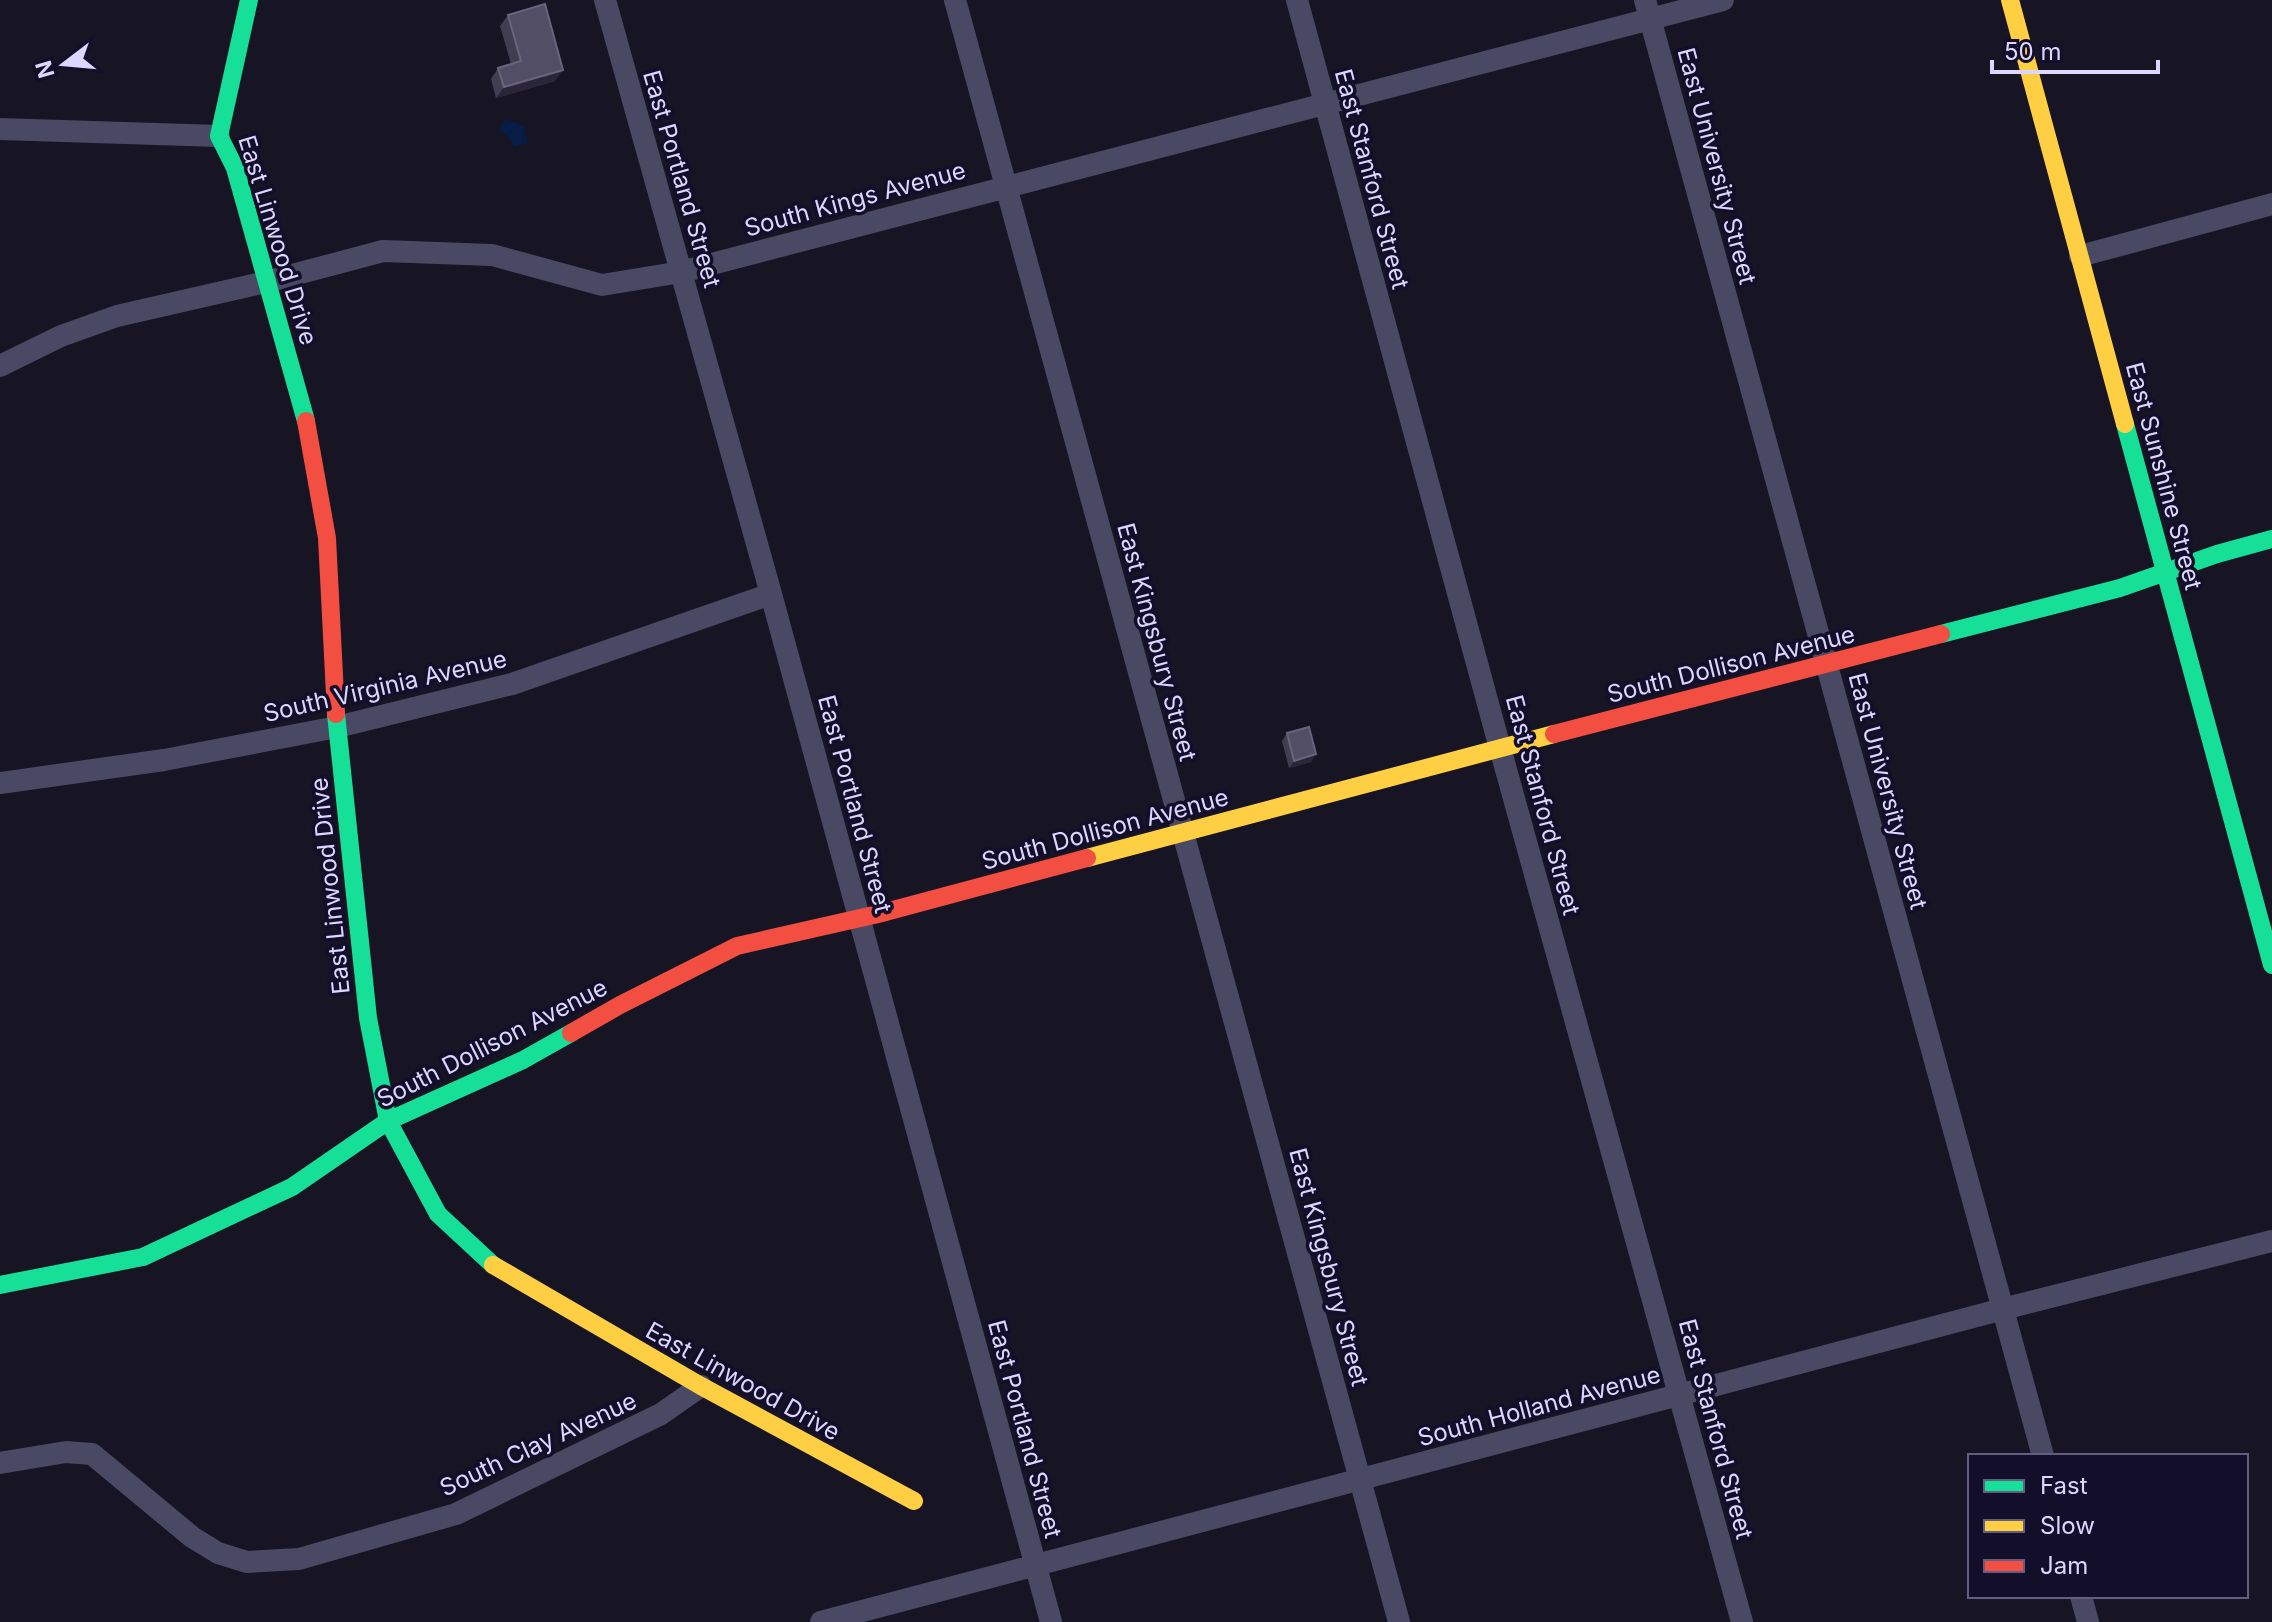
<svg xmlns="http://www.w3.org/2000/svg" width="2272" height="1622" font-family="Inter,sans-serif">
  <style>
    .water { fill: #081d46 }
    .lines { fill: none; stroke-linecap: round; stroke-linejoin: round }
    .street { stroke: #4a4964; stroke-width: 22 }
    .fast { stroke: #16e098; stroke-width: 18 }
    .slow { stroke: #ffcf43; stroke-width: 18 }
    .jam { stroke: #f24e42; stroke-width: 18 }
    .wall { fill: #423e52 }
    .shaded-wall { fill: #2a2637 }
    .building { fill: #524e65; stroke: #68647d; stroke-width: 2 }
    .labels { text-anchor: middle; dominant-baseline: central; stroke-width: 7; stroke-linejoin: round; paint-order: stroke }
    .street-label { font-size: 24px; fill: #dcd7ff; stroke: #130e29 }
  </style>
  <rect width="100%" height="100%" fill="#171423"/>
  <path class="water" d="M505,119l19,7 4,17 -14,4 -4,-9 -11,-8z"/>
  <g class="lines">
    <path class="street" d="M605,0l166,594 280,1028
      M955,0l444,1622
      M1297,0l203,748 242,874
      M1645,0l398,1456
      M0,129l219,7
      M2080,256l192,-52
      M0,366l61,-30 56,-20 149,-34 117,-31 109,4 110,30 79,-13 1042,-272
      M0,783l164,-23 173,-33 175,-43 259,-90
      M0,1463l66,-11 26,2 100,83 26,16 29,9 52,-3 157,-45 205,-100 40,-28
      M2081,1596l7,26
      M821,1622l1182,-313 269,-68"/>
    <path class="fast" d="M249,0l-30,136 16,32 71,253
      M2125,424l147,541
      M1941,634l179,-46 97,-34 55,-15
      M336,714l32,304 20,103 50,93 55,51
      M0,1285l143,-28 149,-70 96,-66 135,-61 48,-27"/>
    <path class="slow" d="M2010,0l115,424
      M1087,858l467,-124
      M493,1265l208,121 213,115"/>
    <path class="jam" d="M306,421l21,117 9,176
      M1554,734l387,-100
      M571,1033l49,-28 117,-59 141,-32 209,-56"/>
  </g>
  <path class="wall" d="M508,15l47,66 -59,17 -5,-19 7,-11 13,-4 -11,-38z
    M1287,733l29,21 -5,8 -22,6 -7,-27z"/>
  <path class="shaded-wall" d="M563,70l-8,11 -59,17 8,-11z
    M1316,754l-5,8 -22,6 5,-7z"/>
  <path class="building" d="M545,4l18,66 -59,17 -6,-19 23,-7 -13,-46z
    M1309,727l7,27 -22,7 -7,-28z"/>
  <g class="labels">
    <g class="street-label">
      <text transform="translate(1717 166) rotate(75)">East University Street</text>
      <text transform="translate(682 179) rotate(74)">East Portland Street</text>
      <text transform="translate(1372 179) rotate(75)">East Stanford Street</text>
      <text transform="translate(855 199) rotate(-15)">South Kings Avenue</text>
      <text transform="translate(278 240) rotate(73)">East Linwood Drive</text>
      <text transform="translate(2164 476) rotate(75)">East Sunshine Street</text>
      <text transform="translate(1157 642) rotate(75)">East Kingsbury Street</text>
      <text transform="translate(1731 664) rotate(-14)">South Dollison Avenue</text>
      <text transform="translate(385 686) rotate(-13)">South Virginia Avenue</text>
      <text transform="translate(1888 791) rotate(75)">East University Street</text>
      <text transform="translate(855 804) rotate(75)">East Portland Street</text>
      <text transform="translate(1543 805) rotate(75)">East Stanford Street</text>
      <text transform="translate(1105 829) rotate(-15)">South Dollison Avenue</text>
      <text transform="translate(330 886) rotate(-96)">East Linwood Drive</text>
      <text transform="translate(492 1043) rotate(-27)">South Dollison Avenue</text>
      <text transform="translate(1329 1267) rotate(75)">East Kingsbury Street</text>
      <text transform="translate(743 1381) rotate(29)">East Linwood Drive</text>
      <text transform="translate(1539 1406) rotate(-15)">South Holland Avenue</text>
      <text transform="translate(1025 1429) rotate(75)">East Portland Street</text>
      <text transform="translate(1716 1429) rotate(75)">East Stanford Street</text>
      <text transform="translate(538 1444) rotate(-25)">South Clay Avenue</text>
    </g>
  </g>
  <rect x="1968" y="1454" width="280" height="144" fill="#130e29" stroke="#635e7f" stroke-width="2"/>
  <rect x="1984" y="1480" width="40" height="12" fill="#16e098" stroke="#635e7f" stroke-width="2"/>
  <text x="2040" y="1494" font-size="24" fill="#dcd7ff">Fast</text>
  <rect x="1984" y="1520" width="40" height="12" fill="#ffcf43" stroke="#635e7f" stroke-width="2"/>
  <text x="2040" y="1534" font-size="24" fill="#dcd7ff">Slow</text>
  <rect x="1984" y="1560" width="40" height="12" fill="#f24e42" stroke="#635e7f" stroke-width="2"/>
  <text x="2040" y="1574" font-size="24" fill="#dcd7ff">Jam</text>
  <g transform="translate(64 64) rotate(254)" stroke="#130e29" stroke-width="6" paint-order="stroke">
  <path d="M0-6L14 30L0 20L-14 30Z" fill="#dcd7ff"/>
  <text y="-12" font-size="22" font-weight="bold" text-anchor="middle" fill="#dcd7ff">N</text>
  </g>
  <path d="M1992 60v12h166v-12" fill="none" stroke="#dcd7ff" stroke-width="4"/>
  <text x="2004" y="60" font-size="24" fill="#dcd7ff" stroke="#130e29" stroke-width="6" paint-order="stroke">50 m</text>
</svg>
